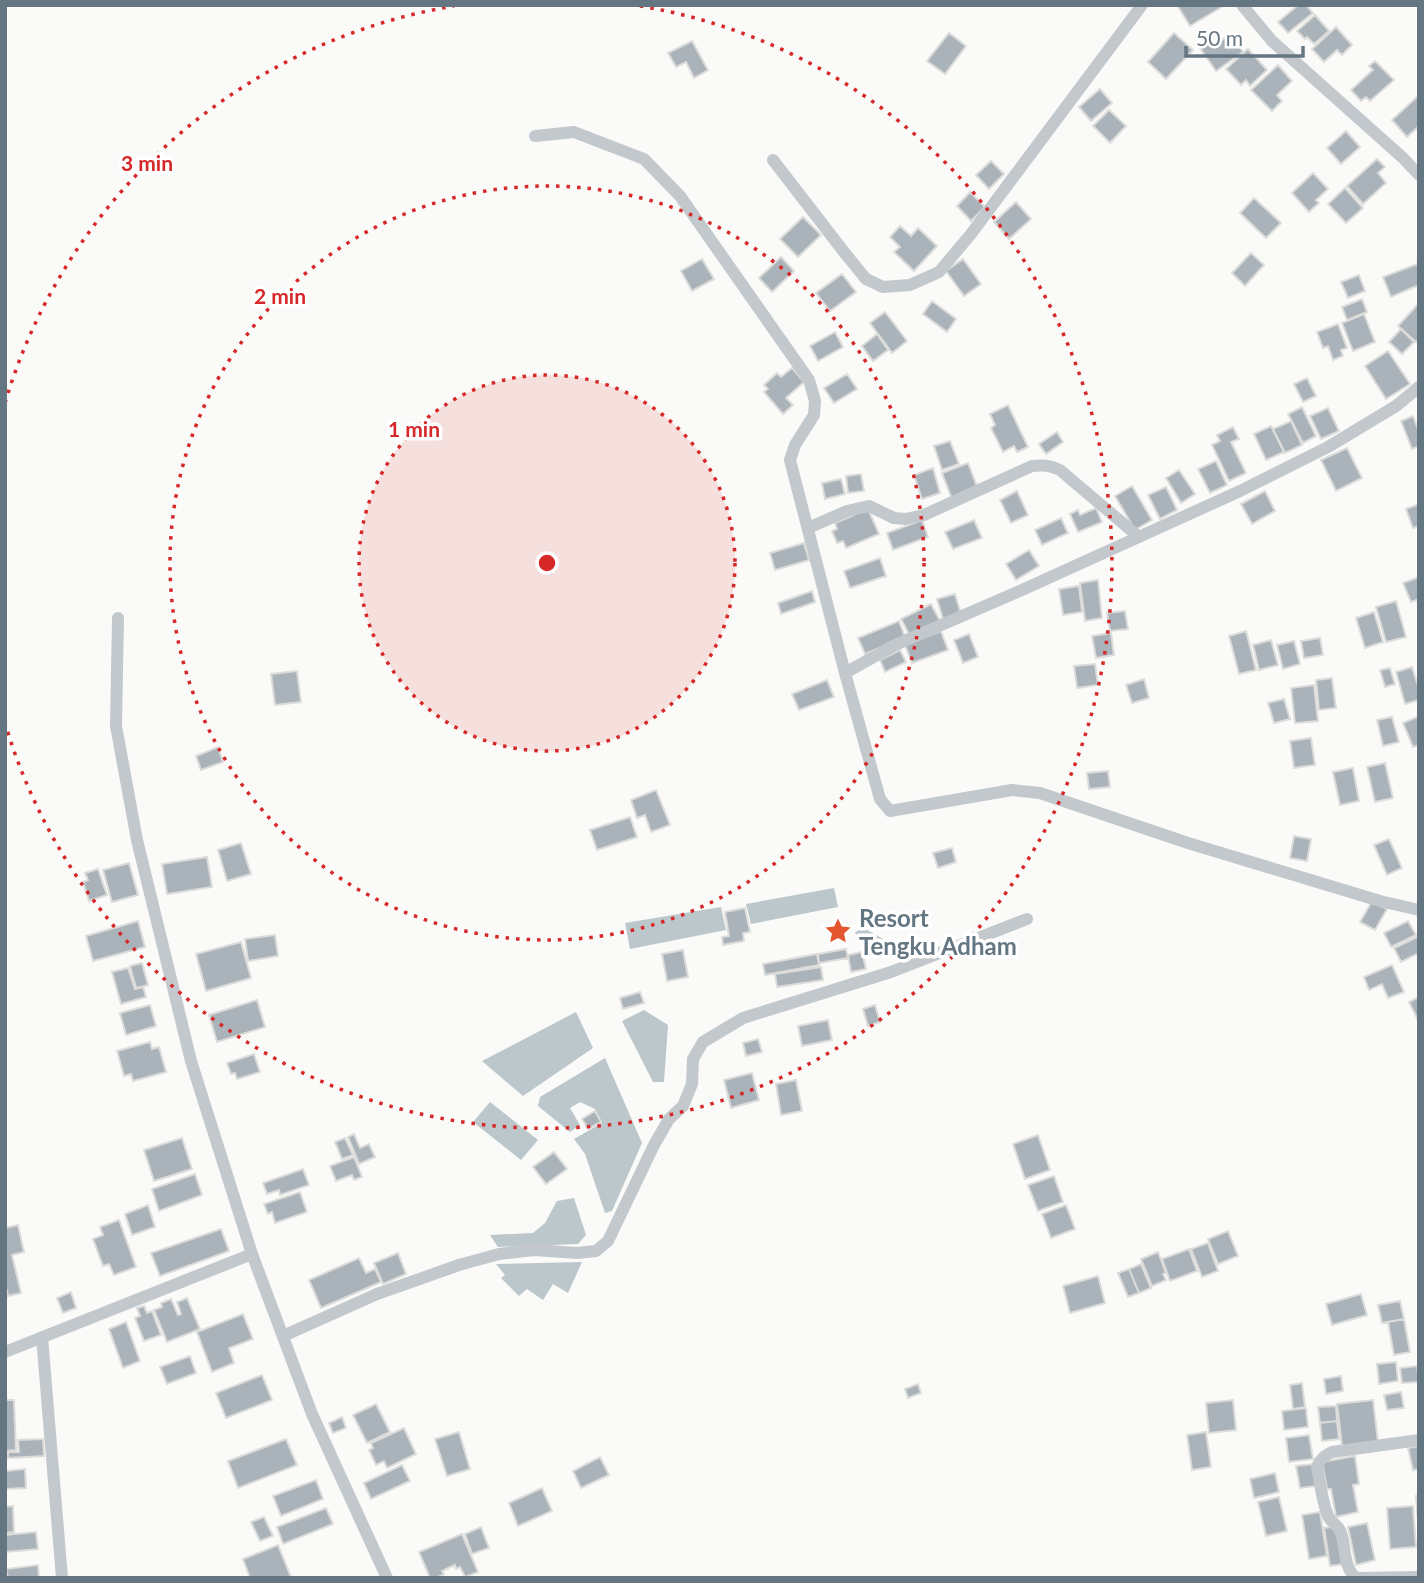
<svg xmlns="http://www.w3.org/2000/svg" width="1424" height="1583" font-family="Lato,sans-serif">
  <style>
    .water { fill: #bbc7cb }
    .building { fill: #aab3b9; stroke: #dcdcda; stroke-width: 2 }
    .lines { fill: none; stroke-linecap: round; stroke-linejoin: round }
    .street { stroke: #c3c8cc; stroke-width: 12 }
    .ring { fill: none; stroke: #d62828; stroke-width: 3.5; stroke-dasharray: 3.5 7 }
    .labels { text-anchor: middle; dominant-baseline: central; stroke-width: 7; stroke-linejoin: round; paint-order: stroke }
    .poi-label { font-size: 24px; font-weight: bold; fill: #657683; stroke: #fff; text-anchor: start }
    .centre { fill: #d62828; stroke: #fff; stroke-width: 3.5 }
    .ring-label { font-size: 21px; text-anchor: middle; font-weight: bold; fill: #d62828; stroke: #fff; stroke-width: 7; stroke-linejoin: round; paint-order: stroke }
  </style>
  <rect width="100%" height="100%" fill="#fafaf8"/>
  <path class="water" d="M834,888l4,19 -87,17 -5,-20z
    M721,907l5,23 -96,19 -5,-26z
    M862,927l40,23c-27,9 -29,2 -47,-17z
    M644,1010l24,15 -4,57h-11l-31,-61z
    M576,1012l17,36 -70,48 -41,-35z
    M605,1058l37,85 -30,68 -7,2 -20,-59 -11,-15 28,-16 -7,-14 -15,-7 -10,6 10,17 -10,7 -32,-26 2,-9z
    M490,1102l48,38 -17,20 -48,-38z
    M574,1198l12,37 -8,9 -80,3 -8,-12 43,-2 12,-10 12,-22z
    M582,1262l-14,31 -15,-9 -10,16 -16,-11 -8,7 -18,-18 4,-3 -9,-11z"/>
  <path class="building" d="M1177,5h48l-35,21z
    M1296,5h10l7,8 -25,20 -10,-11 19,-16z
    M1315,15l14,16 -15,13 -7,-7 -2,2 -8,-8z
    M1336,27l16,18 -10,10 -5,-5 -13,12 -12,-13z
    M949,33l17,13 -21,28 -18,-13z
    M1174,33l19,17 -27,29 -18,-17z
    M1231,34l12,18 -27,19 -16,-23 11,-8 3,5z
    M692,41l16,29 -14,8 -8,-16 -10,5 -8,-14z
    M1248,49l19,21 -17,16 -4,-6 -5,5 -15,-16z
    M1375,61l19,19 -24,21 -4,-4 -5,4 -10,-11 22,-20 -4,-4z
    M1278,65l14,16 -15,14 5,6 -10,10 -21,-21z
    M1100,89l12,14 -21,18 -12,-14z
    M1418,96l1,30 -12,11 -15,-17z
    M1109,110l17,16 -16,17 -17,-17z
    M1346,131l14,16 -19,17 -14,-16z
    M1377,159l8,8 -7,6 8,10 -23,21 -16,-18z
    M991,161l13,13 -15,15 -13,-14z
    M1313,173l15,16 -12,11 3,3 -10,9 -17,-19z
    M1345,188l18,20 -17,15 -18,-19z
    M970,192l15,15 -14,14 -14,-15z
    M1254,198l27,25 -15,15 -26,-25z
    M1016,202l15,17 -22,20 -15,-17z
    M803,217l18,18 -23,22 -18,-18z
    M900,226l11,10 7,-8 19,18 -23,25 -20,-19 6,-5 -10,-10z
    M1251,253l13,12 -19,21 -13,-13z
    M781,257l13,14 -22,21 -13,-14z
    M702,259l12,20 -22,12 -11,-20z
    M963,259l18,25 -17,12 -18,-25z
    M1417,264l2,6v15l-28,12 -8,-20z
    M842,274l14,18 -26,19 -14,-18z
    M1359,275l6,16 -17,7 -7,-16z
    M1362,299l5,13 -20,8 -5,-13z
    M932,301l24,18 -9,13 -24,-18z
    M1419,303v36l-3,3 -18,-16z
    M885,312l22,29 -15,12 -22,-30z
    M1364,314l11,28 -22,9 -11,-28z
    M1338,324l9,24 -6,2 2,6 -10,4 -5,-14 -5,2 -6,-16z
    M1401,329l13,13 -12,12 -13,-12z
    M835,332l8,15 -25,14 -8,-15z
    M877,334l11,16 -15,11 -11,-15z
    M1388,351l22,33 -24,15 -21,-33z
    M792,368l12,14 -18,16 7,7 -10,9 -19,-22 4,-3 -4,-4 13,-12 4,4z
    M847,374l10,15 -23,14 -10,-15z
    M1307,378l9,18 -13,6 -9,-18z
    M1008,405l20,42 -11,5 -3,-6 -11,6 -12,-24 4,-3 -5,-11z
    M1302,407l14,29 -13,7 -15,-29z
    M1328,408l11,23 -18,8 -11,-23z
    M1413,416l6,16v14l-7,3 -11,-28z
    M1291,421l11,24 -17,8 -12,-24z
    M1271,426l13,26 -18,8 -12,-26z
    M1233,427l6,12 -8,3 15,31 -17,8 -17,-36 8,-4 -3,-6z
    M1057,432l6,10 -17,12 -7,-10z
    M950,441l9,23 -17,6 -8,-24z
    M1347,448l15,30 -26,13 -15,-31z
    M1216,461l11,24 -17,8 -12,-24z
    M968,463l10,26 -26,10 -10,-26z
    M933,468l7,25 -18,6 -8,-24z
    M1179,470l16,24 -14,9 -15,-25z
    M861,474l3,17 -16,2 -2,-17z
    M841,479l4,15 -20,5 -3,-16z
    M1132,486l20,34 -17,10 -20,-34z
    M1166,487l11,23 -17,9 -12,-24z
    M1017,491l11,24 -17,8 -11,-23z
    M1265,491l10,20 -23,13 -11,-20z
    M1419,504v22l-6,2 -7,-19z
    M1096,508l6,14 -24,10 -8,-18 8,-4 2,5z
    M868,509l11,25 -33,14 -3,-7 -6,2 -5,-12 5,-2 -2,-6z
    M1061,518l7,15 -26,12 -7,-15z
    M922,520l6,17 -35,13 -6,-17z
    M974,520l8,18 -29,11 -8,-17z
    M804,543l5,17 -34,10 -5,-17z
    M1029,550l10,16 -23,14 -10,-16z
    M880,558l6,18 -36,12 -6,-17z
    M1419,577v22l-8,3 -8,-19z
    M1098,580l4,38 -17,3 -5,-38z
    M1079,586l3,26 -19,3 -4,-26z
    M812,591l3,11 -34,12 -3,-11z
    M955,594l6,20 -18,5 -6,-20z
    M1396,601l10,36 -20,5 -10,-35z
    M931,604l9,17 -30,15 -9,-17z
    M1125,611l3,18 -18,2 -3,-18z
    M1374,612l9,30 -18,6 -9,-30z
    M899,621l6,16 -40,17 -7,-16z
    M941,631l7,19 -36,13 -7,-18z
    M1246,631l10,39 -17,4 -10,-38z
    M1111,633l3,22 -18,3 -4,-22z
    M969,634l9,23 -15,6 -9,-23z
    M1320,638l3,17 -19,3 -3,-17z
    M1271,640l7,25 -19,5 -6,-25z
    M1294,641l6,23 -17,5 -6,-24z
    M900,650l6,12 -21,10 -5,-12z
    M1095,664l3,21 -21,3 -3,-22z
    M1412,667l7,22v11l-14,4 -9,-32z
    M1390,668l5,16 -10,3 -5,-17z
    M297,671l4,31 -26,3 -4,-31z
    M1332,678l4,30 -17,2 -3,-30z
    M1144,679l5,19 -17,5 -6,-18z
    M827,680l7,17 -35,13 -7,-16z
    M1314,685l4,36 -23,2 -4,-35z
    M1284,699l6,20 -16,4 -6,-20z
    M1392,717l7,25 -16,4 -6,-26z
    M1417,717l2,6v22l-6,2 -10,-24z
    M1311,738l4,27 -21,3 -4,-27z
    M218,747l5,15 -22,8 -5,-14z
    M1385,763l8,35 -18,4 -8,-35z
    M1353,768l6,33 -19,4 -7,-33z
    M1108,771l2,16 -21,2 -2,-16z
    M656,790l14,35 -19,7 -6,-17 -8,3 -6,-18z
    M630,817l7,20 -40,13 -7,-20z
    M1294,836l17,3 -4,22 -17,-3z
    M1389,839l13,29 -15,7 -13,-30z
    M241,843l10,31 -24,7 -9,-31z
    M952,848l4,14 -18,6 -5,-15z
    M207,857l5,30 -45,7 -5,-30z
    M129,863l9,32 -26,7 -9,-32z
    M98,869l9,26 -18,6 -6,-19 5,-2 -3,-7z
    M1372,901l15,8 -12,21 -15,-8z
    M745,908l5,24 -7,1 1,8 -21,4 -1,-8 7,-1 -4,-24z
    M138,921l7,26 -52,14 -7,-25z
    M1408,921l8,14 -25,12 -7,-14z
    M275,935l3,21 -30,5 -3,-22z
    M1417,937l2,4v12l-18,9 -7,-14z
    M241,942l10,36 -45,13 -10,-37z
    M846,949l2,9 -29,5 -1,-9z
    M683,950l5,27 -21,4 -5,-27z
    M862,952l4,17 -15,3 -3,-17z
    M817,954l2,11 -54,10 -2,-11z
    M142,963l6,22 -12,3 -6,-22z
    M1392,965l12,27 -16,6 -6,-14 -13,6 -5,-13z
    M821,967l2,13 -46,7 -2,-13z
    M128,968l7,21 8,-2 3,10 -25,7 -9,-32z
    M640,992l4,11 -21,6 -3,-11z
    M1419,997v23h-1l-9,-18z
    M257,1000l8,27 -48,15 -8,-27z
    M150,1005l6,21 -30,9 -6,-22z
    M875,1005l5,17 -12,4 -5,-17z
    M828,1020l4,20 -30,6 -4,-20z
    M758,1039l4,13 -16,4 -3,-13z
    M150,1042l2,7 7,-2 7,25 -33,9 -2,-7 -7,2 -7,-25z
    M254,1054l6,18 -23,7 -2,-6 -4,1 -4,-11z
    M752,1073l7,27 -28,8 -7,-28z
    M796,1080l6,31 -21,4 -5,-31z
    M595,1111l6,11 -13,7 -6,-10z
    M354,1134l6,14 9,-4 6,13 -16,7 -11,-27z
    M1038,1135l12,35 -25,9 -12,-35z
    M182,1138l10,31 -38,12 -10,-31z
    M345,1138l8,17 -11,4 -7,-17z
    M554,1152l13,17 -21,15 -13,-17z
    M354,1157l8,20 -8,3 -2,-5 -16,6 -6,-15z
    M303,1169l6,16 -29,10 -1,-5 -12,4 -4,-11z
    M195,1174l7,21 -43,16 -7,-22z
    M1054,1176l9,26 -25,9 -10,-26z
    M300,1192l7,20 -32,11 -3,-11 -4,2 -4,-10z
    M148,1205l7,22 -23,8 -7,-21z
    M1066,1205l9,24 -24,9 -9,-24z
    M119,1220l17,47 -22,8 -5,-11 -6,2 -10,-27 10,-4 -3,-8z
    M18,1225l6,27 -12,3 9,38 -13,3 -1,-6h-2v-62z
    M221,1229l8,22 -69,25 -9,-23z
    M1228,1231l10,25 -20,8 -10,-25z
    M1208,1243l10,28 -16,6 -11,-28z
    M1189,1249l8,22 -27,10 -8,-22z
    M1158,1252l8,21 -3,1 3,6 -14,6 -11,-27z
    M398,1253l8,21 -23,10 -9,-21z
    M359,1258l7,15 9,-4 6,13 -60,26 -12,-28z
    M1141,1264l10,24 -12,5 -10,-24z
    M1129,1269l10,24 -11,4 -10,-24z
    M1098,1276l7,27 -35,10 -7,-27z
    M71,1292l5,16 -13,5 -6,-15z
    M1361,1294l6,21 -35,10 -6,-21z
    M187,1298l13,31 -33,13 -13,-32 8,-3 -1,-4 10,-4 7,16 3,-1 -4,-12z
    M1400,1301l4,18 -22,4 -4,-18z
    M144,1306l3,7 5,-2 9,24 -17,6 -9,-23 5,-2 -3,-8z
    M243,1314l10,25 -24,9 5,15 -22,9 -15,-40z
    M1404,1319l6,33 -16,3 -6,-33z
    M126,1322l14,39 -17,7 -14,-39z
    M190,1356l6,17 -29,11 -7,-17z
    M1396,1362l2,19 -19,3 -2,-20z
    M1417,1366l2,16 -17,1 -2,-15z
    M262,1375l10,25 -46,18 -10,-25z
    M1341,1376l2,15 -17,3 -2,-15z
    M1302,1383l3,24 -12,2 -3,-24z
    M918,1384l3,9 -13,5 -3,-9z
    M1401,1392l3,16 -17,2 -3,-15z
    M5,1400h9l2,50 -11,1z
    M1233,1400l3,30 -27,3 -3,-30z
    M1373,1400l5,42 -36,4 -5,-42z
    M376,1404l14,28 -23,11 -14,-28z
    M1336,1406l1,15 -17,2 -2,-16z
    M1306,1408l2,19 -24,3 -2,-19z
    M342,1417l4,11 -13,5 -4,-10z
    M1337,1421l2,18 -17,2 -2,-18z
    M404,1428l12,26 -29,14 -3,-7 -8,4 -7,-15 4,-2 -2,-5z
    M459,1432l11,37 -23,7 -12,-37z
    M1206,1432l5,35 -19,3 -5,-35z
    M1309,1435l4,24 -24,3 -3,-24z
    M43,1439l1,17 -36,2v-6h11l-1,-12z
    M286,1439l11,26 -59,23 -10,-27z
    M1419,1446v23l-6,1 -5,-22z
    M1355,1456l4,28 -6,1 5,27 -22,5 -5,-28h-4l-5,-27z
    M600,1457l9,18 -28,13 -8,-17z
    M1314,1464l3,22 -17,2 -4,-22z
    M5,1465l1,6 19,-2 1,19 -21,1z
    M402,1465l8,16 -39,18 -7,-16z
    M1275,1473l4,19 -25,6 -4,-19z
    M316,1480l7,19 -42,17 -8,-20z
    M542,1488l10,23 -34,15 -9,-23z
    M1416,1496h3v37z
    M1279,1497l8,34 -21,5 -8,-34z
    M13,1506l1,26 -9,1v-26z
    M1413,1506l3,41 -26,2 -3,-41z
    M326,1508l7,16 -50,20 -6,-17z
    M1320,1512l7,44 -18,3 -7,-44z
    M264,1517l9,19 -13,5 -9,-19z
    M1367,1523l8,37 -19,5 -8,-38z
    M1337,1526l6,38 -13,2 -6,-38z
    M481,1527l8,21 -17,6 -7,-20z
    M36,1532l2,17 -32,3 -1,-17z
    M462,1534l16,38 -13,5 -5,-10 -4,2 -1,-4 -13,6 2,3 -8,4h-6l-11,-26z
    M278,1545l13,32 -41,1 -7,-19z
    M38,1565l1,13h-31l-2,-9z"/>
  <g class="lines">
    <path class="street" d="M1242,5l30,36 131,117 16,17
      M535,136l39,-4 70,27 36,37 129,184 6,21 -1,14 -19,30 -5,15 55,213 35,126 10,12 122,-21 28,3 148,50 192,58 39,9
      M773,160l71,92 22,27 17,8 27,-2 29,-13 32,-38 171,-229
      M808,528l39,-17 22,-5 25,12 11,1 19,-4 108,-49c11,-1 18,-1 28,4l79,67
      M118,618l-2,108 21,114 54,221 61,193 60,160 75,164
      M845,673l50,-28 127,-55 218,-99 88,-44 68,-41 23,-19
      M283,1336l94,-42 82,-29 40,-11 35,-4 43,3 19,-2 12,-10 46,-96 15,-26 14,-13 9,-22 1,-25 10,-17 40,-24 148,-46 136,-53
      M42,1337l20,241
      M5,1352l247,-98
      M1419,1440l-87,12c-8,4 -12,7 -15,15 3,16 5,34 11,49 3,7 11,9 13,17 5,13 2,37 16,45l62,-1"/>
  </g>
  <circle cx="547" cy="563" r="188" fill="#d62828" fill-opacity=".12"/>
  <g class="ring">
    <circle cx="547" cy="563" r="188"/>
    <circle cx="547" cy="563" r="377"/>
    <path d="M5 403A565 565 0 0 1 454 6M640 6A565 565 0 1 1 5 723"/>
  </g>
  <defs>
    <g id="sight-bare" transform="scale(2.1)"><path d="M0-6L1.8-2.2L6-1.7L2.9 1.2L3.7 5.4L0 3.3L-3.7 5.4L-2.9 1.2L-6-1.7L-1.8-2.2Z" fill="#e4572e" stroke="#fff" stroke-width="2.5" paint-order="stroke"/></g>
  </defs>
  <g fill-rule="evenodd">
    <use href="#sight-bare" x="838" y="931"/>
  </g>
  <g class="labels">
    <g class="poi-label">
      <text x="859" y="917">Resort<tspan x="859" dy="28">Tengku Adham</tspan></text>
    </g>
  </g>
  <circle cx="547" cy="563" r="10" class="centre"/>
  <g class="ring-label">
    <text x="147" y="171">3 min</text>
    <text x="280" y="304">2 min</text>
    <text x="414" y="437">1 min</text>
  </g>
  <rect width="1424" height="1583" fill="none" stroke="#657683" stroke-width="14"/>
  <path d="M1186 46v10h117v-10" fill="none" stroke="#657683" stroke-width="3.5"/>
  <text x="1196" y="46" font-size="21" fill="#657683" stroke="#ffffff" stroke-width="5" paint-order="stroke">50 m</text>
</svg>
